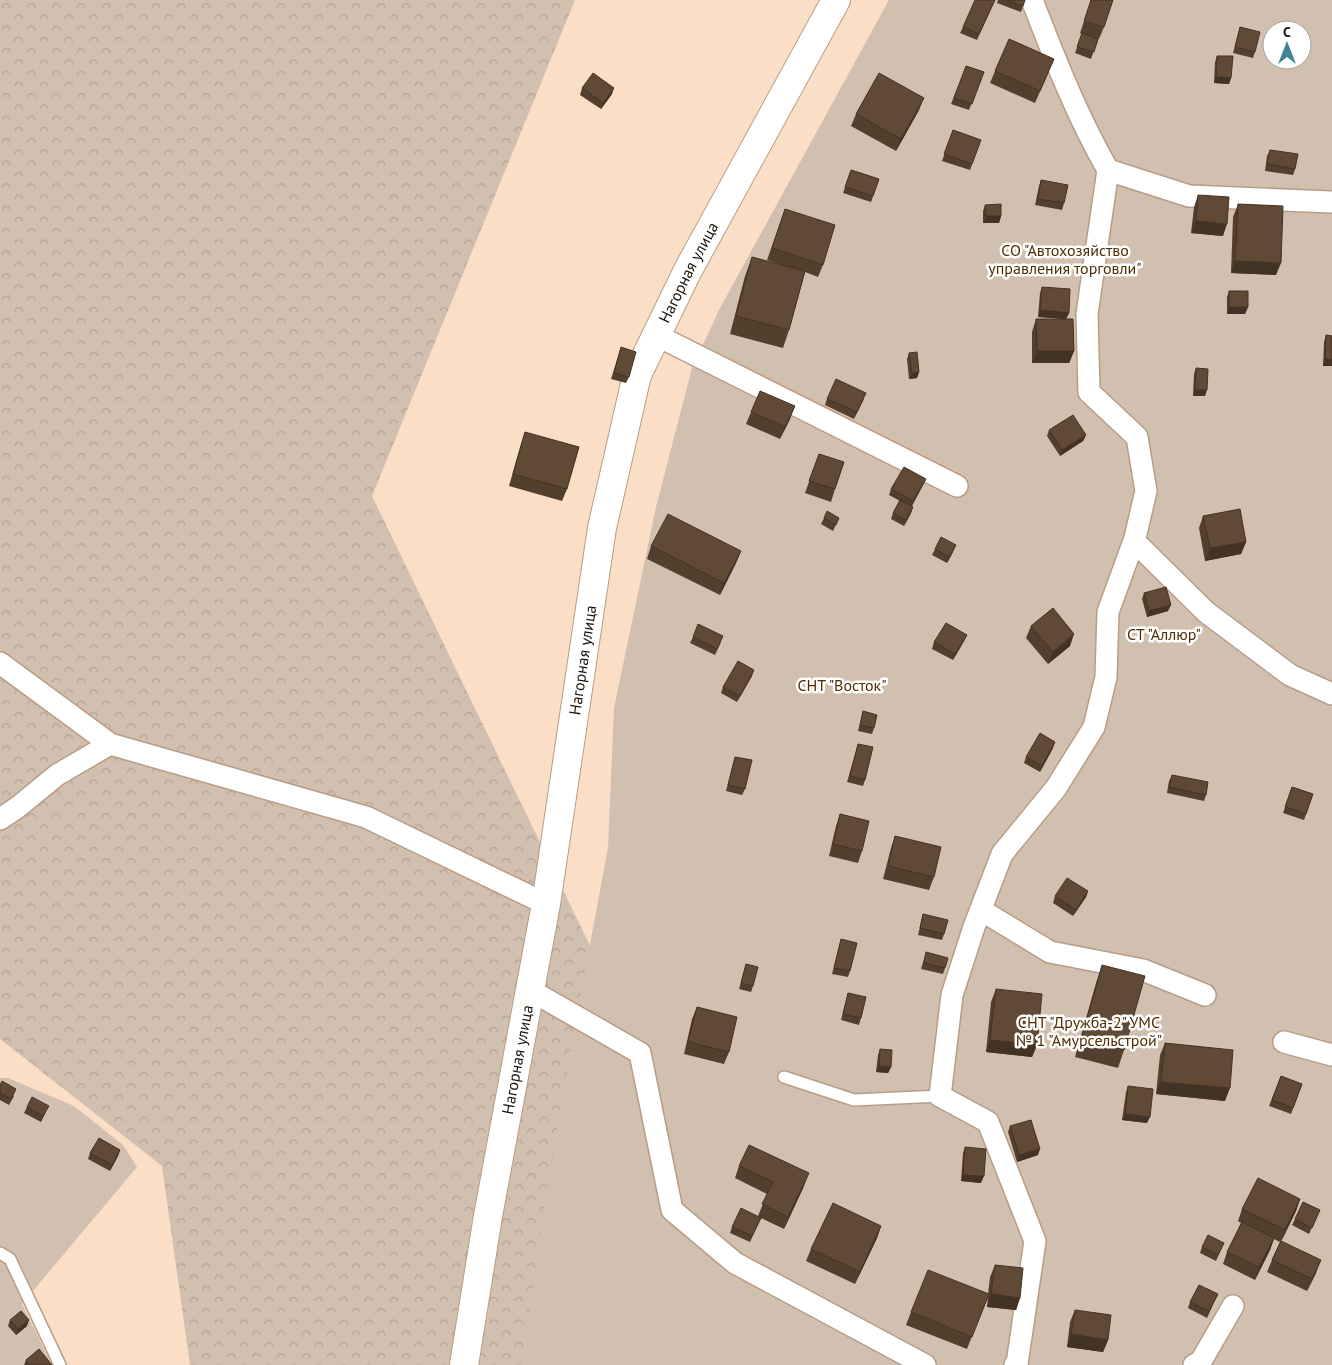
<svg xmlns="http://www.w3.org/2000/svg" width="1332" height="1365" font-family="'PT Sans',sans-serif">
  <style>
    .forest { fill: url(#forest-crowns) }
    .garden { fill: #d1bfb0; fill-rule: evenodd }
    .lines { fill: none; stroke-linecap: round; stroke-linejoin: round }
    .service-casing { stroke: #b89d86; stroke-width: 14 }
    .minor-casing { stroke: #b89d86; stroke-width: 24 }
    .tertiary-casing { stroke: #b89d86; stroke-width: 30 }
    .service { stroke: #fff; stroke-width: 11 }
    .minor { stroke: #fff; stroke-width: 21 }
    .tertiary { stroke: #fff; stroke-width: 28 }
    .wall { fill: #533f2e }
    .shaded-wall { fill: #433325 }
    .building { fill: #604935; stroke: #433325 }
    .labels { text-anchor: middle; dominant-baseline: central; stroke-width: 5; stroke-linejoin: round; paint-order: stroke }
    .park-label { font-size: 16px; fill: #512c03; stroke: #fff }
    .street-label { font-size: 16px; fill: #1d130b; stroke: #fff }
  </style>
  <defs>
    <pattern id="forest-crowns" width="20" height="18" patternUnits="userSpaceOnUse" patternTransform="scale(1.25)"><rect width="20" height="18" fill="#d1bfb0"/><path d="M2 6a3 3 0 1 1 6 0M12 15a3 3 0 1 1 6 0" fill="none" stroke="#b3a396"/></pattern>
  </defs>
  <rect width="100%" height="100%" fill="#fbdec6"/>
  <path class="forest" d="M0,0h575l-203,496 415,856 -6,13h-591l-28,-199 -162,-127z"/>
  <path class="garden" d="M889,0h443v1365h-810l25,-178 24,-141 37,-198 6,-140 42,-201 36,-139 28,-60zM1272,30h30v30h-30z
    M0,1078h8l66,28 49,39 14,22 -115,137 30,61h-52z"/>
  <g class="lines">
    <g class="service-casing">
      <path id="service" d="M784,1077l70,23 86,-4
        M0,1253l10,6 50,106"/>
    </g>
    <g class="minor-casing">
      <path id="minor" d="M1032,0c22,57 45,116 76,170l81,26 143,6
        M656,335l301,151
        M1134,541l72,71 84,63 42,19
        M0,663l110,81 256,73 180,87
        M0,819l18,-12 39,-32 53,-31
        M981,910l69,42 93,18 62,25
        M530,990l110,63 32,157 63,53 190,102
        M1284,1042l48,13
        M1015,1365l2,-1 18,-123 -47,-119 -48,-26 12,-101 22,-68 28,-73 54,-66 38,-61 12,-50 2,-65 27,-74 11,-47 -9,-54 -48,-45 -2,-78 21,-144
        M1194,1365l7,-4 32,-55"/>
    </g>
    <g class="tertiary-casing">
      <g id="tertiary">
        <path id="s1" d="M464,1365l24,-149 58,-312 56,-376 35,-153 51,-105 148,-270"/>
      </g>
    </g>
    <use href="#service" class="service"/>
    <use href="#minor" class="minor"/>
    <use href="#tertiary" class="tertiary"/>
  </g>
  <path class="wall" d="M995,0l-18,40 -17,-7 3,-6z
    M998,0h27l-4,12 -24,-9z
    M1091,0h22l-9,27 -5,12h-1l-7,20 -16,-6 7,-19 -2,-1z
    M1240,27l15,25 -2,6 -20,-5z
    M1217,56l14,22 -2,6 -15,-1 1,-21z
    M966,66l18,6 -15,38 -18,-6z
    M995,71h54l-14,32 -45,-20z
    M582,88l30,6 -11,15 -21,-14z
    M919,110l-23,41 -45,-25 5,-12z
    M953,130l28,10 -11,30 -28,-9z
    M1270,150l25,19 -2,6 -28,-4 2,-15z
    M851,170l28,9 -8,23 -28,-9z
    M1041,180l23,23 -2,7 -27,-5 4,-19z
    M1198,195l25,41 -32,-3 3,-26z
    M1238,204l38,71 -45,-2 2,-56z
    M985,205l16,11 -2,7h-16v-12z
    M785,209l38,56 -5,12 -13,-5 -16,58 -6,18 -53,-14 15,-58 7,-19 39,11 -24,-8z
    M1042,287l27,26 -3,6 -28,-2 2,-24z
    M1229,291l19,16 -3,7h-18v-17z
    M1036,319l38,32 -5,12h-37v-31z
    M1326,335l6,1v30h-9l1,-24z
    M621,347l8,30 -3,6 -15,-4z
    M909,353l10,19 -2,6 -8,1 -2,-20z
    M1196,368l9,28h-12l1,-22z
    M827,399h37l-10,20 -29,-14z
    M751,412l39,7 -10,20 -34,-15z
    M1049,430l37,5 -3,6 -23,15 -13,-20z
    M525,432l42,57 -5,12 -53,-15 12,-42z
    M819,454l16,35 -4,13 -26,-9z
    M926,479l-3,6 -11,21 1,1 -2,6 -7,13 -13,-7 2,-6 7,-12 -11,-6 2,-6z
    M1203,516l43,26 -5,12 -36,7 -6,-33z
    M824,518h15l-6,13 -12,-7z
    M651,546l90,5 -5,12 -16,32 -73,-36z
    M935,549l18,3 -6,11 -15,-8z
    M1144,593l24,18 -21,6 -5,-18z
    M1031,626l39,20 -22,18 -22,-26z
    M967,635l-3,6 -11,19 -21,-11 2,-7z
    M693,637l28,5 -6,13 -25,-12z
    M752,676l-15,26 -16,-9 2,-6z
    M863,711l11,17 -2,6 -14,-3z
    M858,744l7,36 -2,6 -16,-4z
    M1053,748l-13,24 -16,-9 2,-6z
    M735,757l10,32 -3,6 -16,-4z
    M1172,775l34,20 -2,6 -37,-8 2,-12z
    M1292,787l21,7 -9,26 -21,-7z
    M840,814l22,37 -4,12 -29,-7 7,-30z
    M895,836l39,41 -5,13 -46,-11 8,-31z
    M1088,891l-2,6 -13,19 -20,-13 2,-7z
    M923,914l21,20 -2,6 -24,-5z
    M841,939l9,32 -2,6 -16,-3z
    M926,952l19,16 -2,6 -22,-5z
    M746,964l7,22 -2,6 -12,-3z
    M1102,965l22,85 -6,18 -43,-11 21,-74z
    M996,989l41,56 -5,12 -46,-5 5,-50z
    M848,993l13,25 -2,7 -18,-5z
    M697,1007l32,45 -5,12 -40,-10 8,-35z
    M1165,1043l60,58 -69,-7 4,-39z
    M880,1049l11,18 -3,6 -12,-1 2,-17z
    M1281,1076l21,8 -11,30 -22,-8z
    M0,1085l14,11 -5,9 -9,-5z
    M1128,1086l19,37 -25,-3 4,-28z
    M27,1107l19,5 -5,10 -17,-9z
    M1010,1126l28,29 -21,7 -9,-30z
    M965,1147l16,36 -20,-2 2,-28z
    M120,1150l-2,6 -8,15 -22,-12 2,-6z
    M739,1166l65,20 -20,43 -23,-11 -11,24 -20,-9 2,-6 26,-11 9,-22 -32,-16z
    M1300,1199l-4,12 -15,30 35,32 -9,18 -40,-19 5,-12 8,-18 -6,-3 -4,11 -15,30 -32,-16 4,-12 14,-29 -3,-2 4,-12z
    M1320,1210l-11,24 -17,-9 3,-6z
    M881,1226l-4,12 -22,46 -49,-23 5,-12z
    M1224,1243l-8,18 -16,-8 2,-6z
    M995,1265l25,33 -4,12 -29,-3 1,-11 -21,53 -61,-24 5,-13 77,-18 2,-17z
    M1218,1294l-11,24 -19,-10 2,-6z
    M1075,1310l33,30 -5,12 -36,-5 3,-25z
    M10,1320l17,6 -11,9 -8,-9z
    M26,1360l26,5h-28z"/>
  <path class="shaded-wall" d="M1216,77l15,1 -2,6 -15,-1z
    M614,88l-2,6 -11,15 2,-6z
    M924,98l-5,12 -23,41 5,-12z
    M986,216h15l-2,7h-16z
    M1196,221l31,3 -4,12 -32,-3z
    M1235,261l46,2 -5,12 -45,-2z
    M1229,307h19l-3,7h-18z
    M1040,310l29,3 -3,6 -28,-2z
    M1037,351h37l-5,12h-37z
    M1325,359l7,1v6h-9z
    M919,372l-2,6 -8,1 3,-6z
    M1195,390h12l-2,6h-12z
    M795,406l-5,13 -10,20 5,-12z
    M1086,435l-3,6 -23,15 2,-6z
    M926,479l-3,6 -12,22 2,-6z
    M913,507l-2,6 -7,13 2,-6z
    M1246,542l-5,12 -36,7 5,-13z
    M956,545l-3,7 -6,11 2,-6z
    M741,551l-5,12 -16,32 4,-12z
    M1171,605l-3,6 -21,6 2,-6z
    M1074,634l-4,12 -22,18 5,-12z
    M967,635l-3,6 -11,19 2,-6z
    M754,670l-2,6 -15,26 3,-6z
    M1055,742l-2,6 -13,24 2,-6z
    M1088,891l-2,6 -13,19 3,-6z
    M990,1040l47,5 -5,12 -46,-5z
    M879,1066l12,1 -3,6 -12,-1z
    M1161,1082l69,6 -5,13 -69,-7z
    M1125,1114l25,3 -3,6 -25,-3z
    M1040,1149l-2,6 -21,7 2,-7z
    M120,1150l-2,6 -8,15 2,-6z
    M809,1173l-5,13 -20,43 4,-12z
    M963,1175l21,1 -3,7 -20,-2z
    M1300,1199l-4,12 -15,31 4,-12z
    M881,1226l-4,12 -22,46 5,-12z
    M1274,1238l-4,12 -15,30 4,-13z
    M1321,1260l-5,13 -9,18 5,-12z
    M991,1294l29,4 -4,12 -29,-3z
    M29,1320l-2,6 -11,9 2,-6z
    M1071,1334l37,6 -5,12 -36,-5z"/>
  <path class="building" d="M975,0h20l-16,34 -16,-7z
    M1007,0h18l-2,6z
    M1091,0h22l-9,27 -20,-6z
    M1240,27l20,5 -5,20 -20,-5z
    M1082,33l16,6 -4,13 -17,-5z
    M1009,39l45,20 -14,32 -45,-20z
    M1217,56h16l-2,22 -15,-1z
    M966,66l18,6 -12,32 -18,-6z
    M593,73l21,15 -11,15 -21,-15z
    M879,73l45,25 -23,41 -45,-25z
    M953,130l28,10 -9,24 -28,-10z
    M1270,150l28,4 -3,15 -28,-5z
    M851,170l28,9 -6,17 -28,-9z
    M1041,180l27,5 -4,18 -26,-4z
    M1198,195l31,2 -2,27 -31,-3z
    M1001,204v12h-15l-1,-11z
    M1238,204l45,2 -2,57 -46,-2z
    M785,209l50,16 -12,40 -51,-17z
    M752,257l53,14 -16,59 -53,-14z
    M1042,287l28,2 -1,24 -29,-3z
    M1229,291h19v16h-19z
    M1036,319h37l1,32h-37z
    M1326,335l6,1v24l-7,-1z
    M621,347l15,5 -7,25 -15,-4z
    M917,352l2,20 -7,1 -3,-20z
    M1196,368l12,1 -1,21h-12z
    M836,379l30,14 -9,19 -30,-13z
    M760,391l35,15 -10,21 -34,-15z
    M1073,415l13,20 -24,15 -13,-20z
    M525,432l54,15 -12,42 -54,-15z
    M819,454l25,8 -9,27 -26,-8z
    M904,467l22,12 -13,22 -22,-12z
    M900,500l13,7 -7,13 -13,-7z
    M1240,509l6,33 -36,6 -7,-32z
    M827,511l12,7 -3,7 -12,-7z
    M668,514l73,37 -17,32 -73,-37z
    M941,537l15,8 -7,12 -14,-8z
    M1166,587l5,18 -22,6 -5,-18z
    M1053,608l21,26 -21,18 -22,-26z
    M946,623l21,12 -12,19 -21,-12z
    M698,624l25,12 -6,13 -24,-12z
    M738,661l16,9 -14,26 -17,-9z
    M863,711l14,4 -3,13 -14,-3z
    M1040,733l15,9 -13,24 -16,-9z
    M858,744l15,3 -8,33 -15,-4z
    M735,757l17,3 -7,29 -17,-4z
    M1172,775l36,7 -2,13 -37,-8z
    M1292,787l21,7 -7,20 -21,-7z
    M840,814l29,7 -7,30 -29,-7z
    M895,836l46,11 -7,30 -46,-11z
    M1067,878l21,13 -12,19 -21,-14z
    M923,914l25,6 -4,14 -24,-6z
    M841,939l16,4 -7,28 -16,-3z
    M926,952l22,6 -3,10 -21,-5z
    M746,964l12,3 -5,19 -12,-3z
    M1102,965l43,11 -21,74 -42,-12z
    M996,989l46,5 -5,51 -47,-5z
    M848,993l18,4 -5,21 -18,-4z
    M697,1007l40,10 -8,35 -41,-10z
    M1165,1043l68,7 -3,38 -69,-6z
    M880,1049l12,1 -1,17 -12,-1z
    M1281,1076l21,8 -9,24 -21,-8z
    M2,1081l14,8 -5,10 -11,-6v-8z
    M1128,1086l25,3 -3,28 -25,-3z
    M32,1097l17,9 -6,10 -16,-9z
    M1031,1120l9,29 -21,6 -9,-29z
    M99,1138l21,12 -8,15 -22,-12z
    M749,1145l60,28 -21,44 -26,-13 11,-22 -34,-16z
    M965,1147l21,2 -2,27 -21,-1z
    M1258,1178l42,21 -15,31 -43,-21z
    M1303,1202l17,8 -8,18 -17,-9z
    M833,1203l48,23 -21,46 -49,-23z
    M741,1208l20,10 -9,18 -20,-9z
    M1242,1222l32,16 -15,29 -32,-15z
    M1208,1235l16,8 -6,12 -16,-8z
    M1281,1241l40,19 -9,19 -40,-19z
    M995,1265l28,3 -3,30 -29,-4z
    M928,1270l61,24 -17,43 -61,-25z
    M1199,1285l19,9 -9,17 -19,-9z
    M1075,1310l36,5 -3,25 -37,-6z
    M21,1311l8,9 -11,9 -8,-9z
    M39,1349l13,16h-23l-3,-5z"/>
  <g class="labels">
    <g class="park-label">
      <text x="1065" y="250">СО "Автохозяйство<tspan x="1065" dy="18">управления торговли"</tspan></text>
      <text x="1164" y="634">СТ "Аллюр"</text>
      <text x="842" y="685">СНТ "Восток"</text>
      <text x="1089" y="1022">СНТ "Дружба-2" УМС<tspan x="1089" dy="18">№ 1 "Амурсельстрой"</tspan></text>
    </g>
    <g class="street-label">
      <text stroke="none"><textPath href="#s1" startOffset="1120">Нагорная улица</textPath></text>
      <text stroke="none"><textPath href="#s1" startOffset="715">Нагорная улица</textPath></text>
      <text stroke="none"><textPath href="#s1" startOffset="310">Нагорная улица</textPath></text>
    </g>
  </g>
  <g transform="translate(1287 45)"><circle r="24" fill="#ffffff" stroke="#a5a19d"/>
  <path d="M0-4L9 19L0 12L-9 19Z" fill="#3f8591"/>
  <text y="-8" font-size="14" font-weight="bold" text-anchor="middle" fill="#1d130b">С</text>
  </g>
</svg>
